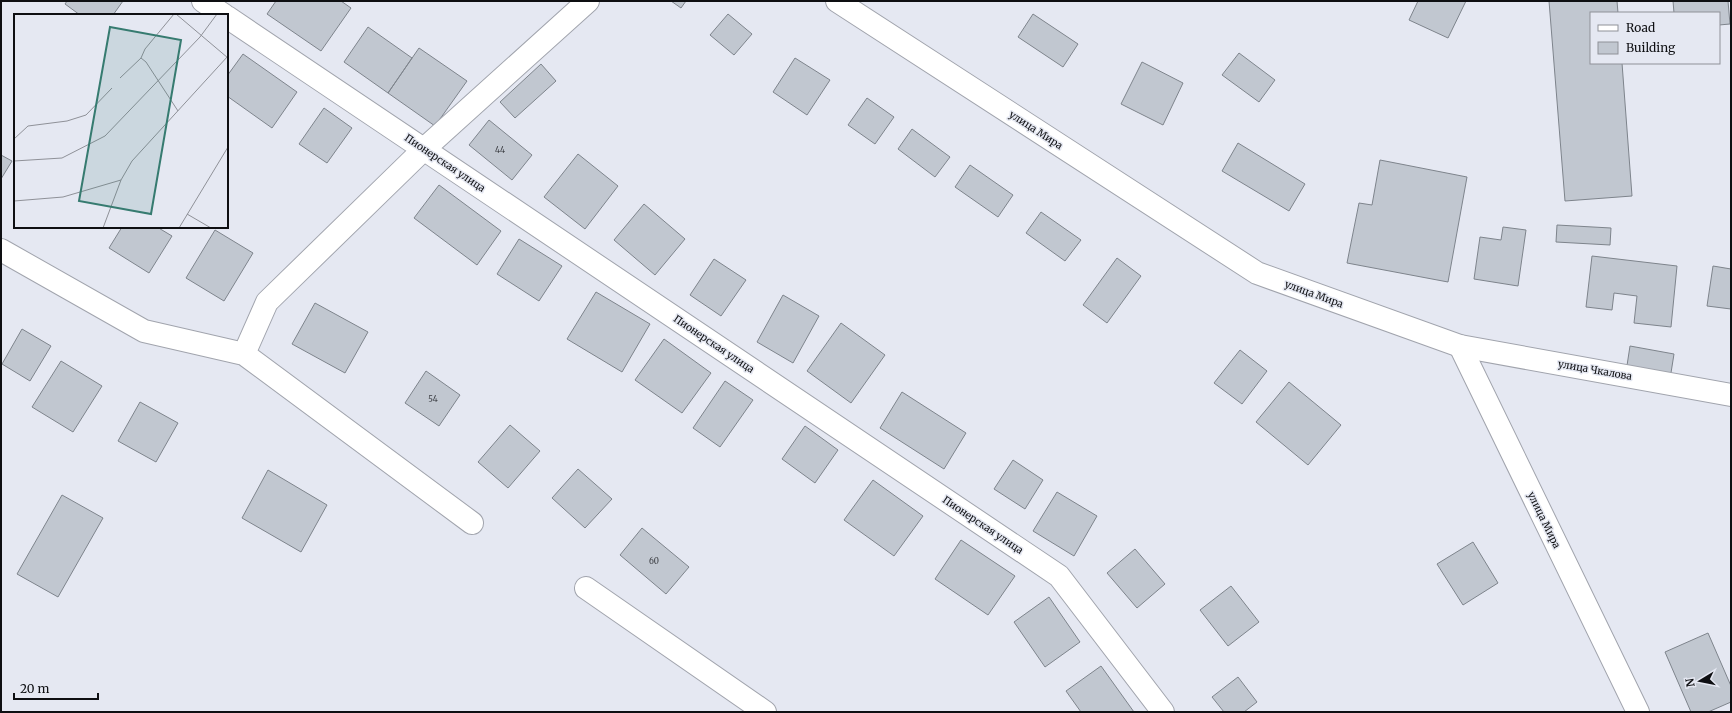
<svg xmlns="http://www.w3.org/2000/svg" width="1732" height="713" font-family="Merriweather,serif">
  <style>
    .building { fill: #c1c7d0; stroke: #7e848c }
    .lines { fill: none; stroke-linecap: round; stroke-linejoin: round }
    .street-casing { stroke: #a1a4ad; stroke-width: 24 }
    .secondary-casing { stroke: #a1a4ad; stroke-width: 24 }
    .street { stroke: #fff; stroke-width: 22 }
    .secondary { stroke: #fff; stroke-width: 22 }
    .labels { text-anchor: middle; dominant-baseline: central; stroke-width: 3; stroke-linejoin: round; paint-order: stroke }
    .number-label { font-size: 8px; fill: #3b3d42 }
    .street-label { font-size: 10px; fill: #0e0f12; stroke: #e5e8f2 }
    .inset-road { fill: none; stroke: #8f9198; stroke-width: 1 }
    .view { fill: #367b70; fill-opacity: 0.15; stroke: #367b70; stroke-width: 2 }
    .inset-edge { fill: none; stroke: #0e0f12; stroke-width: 2 }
  </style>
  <rect width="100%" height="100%" fill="#e5e8f2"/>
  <path class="building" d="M67,1h56l-10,14h-33l-15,-11z
    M276,1h65l10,7 -30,43 -54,-37z
    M671,1h15l-5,7z
    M1418,1h48l-18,37 -39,-18z
    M1549,1h68l1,12h-27v50h31l10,133 -67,5z
    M1673,1h55l2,23 -11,1v-12h-45z
    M728,14l24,20 -18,21 -24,-20z
    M1033,14l45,30 -15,23 -45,-30z
    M368,27l44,31 -24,35 -44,-31z
    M419,48l48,33 -32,45 -47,-33z
    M1239,53l36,27 -16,22 -37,-27z
    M243,54l54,38 -25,36 -45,-32v-20z
    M795,58l35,22 -23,35 -34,-23z
    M1142,62l41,21 -20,42 -42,-21z
    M541,64l15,17 -41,37 -15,-16z
    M867,98l27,19 -19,27 -27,-19z
    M324,108l28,20 -25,35 -28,-19z
    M489,120l43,35 -20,25 -43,-35z
    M912,129l38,28 -15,20 -37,-28z
    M1238,143l67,41 -16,27 -67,-40z
    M578,154l40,32 -33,43 -41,-32z
    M1,155l11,6 -11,18z
    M1380,160l87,17 -19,105 -101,-19 12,-60 13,2z
    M970,165l43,30 -15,22 -43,-30z
    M439,185l62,46 -24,34 -63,-47z
    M644,204l41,35 -30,36 -41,-35z
    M1041,212l40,28 -16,21 -39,-28z
    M1557,225l54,3 -1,17 -54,-3z
    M122,227h35l15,9 -23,37 -40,-25z
    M1503,227l23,3 -8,56 -44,-7 6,-42 21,3z
    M215,230l38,23 -29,48 -38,-23z
    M519,239l43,27 -23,35 -42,-27z
    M1592,256l85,10 -6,61 -37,-4 3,-27 -23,-3 -2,17 -26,-3z
    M1117,258l24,18 -34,47 -24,-18z
    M714,259l32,21 -25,36 -31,-21z
    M1713,266l18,3v40l-24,-3z
    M596,292l54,32 -28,48 -55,-33z
    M783,295l36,21 -26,47 -36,-21z
    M315,303l53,29 -23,41 -53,-29z
    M841,323l44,32 -34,48 -44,-32z
    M22,329l29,17 -21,35 -28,-17z
    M664,339l47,34 -29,40 -47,-33z
    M1630,346l44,8 -4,25 -44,-7z
    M1240,350l27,21 -25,33 -28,-21z
    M61,361l41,25 -29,46 -41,-25z
    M426,371l34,24 -21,31 -34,-23z
    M725,381l28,19 -33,47 -27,-19z
    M1289,382l52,43 -33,40 -52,-43z
    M902,392l64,41 -22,36 -64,-41z
    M140,402l38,21 -22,39 -38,-21z
    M510,425l30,26 -32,37 -30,-26z
    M805,426l33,24 -23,33 -33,-24z
    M1013,460l30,20 -18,29 -31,-20z
    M578,469l34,30 -27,29 -33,-30z
    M268,470l59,35 -26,47 -59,-34z
    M873,480l50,36 -29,40 -50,-36z
    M1057,492l40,24 -23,40 -41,-25z
    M62,495l41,23 -45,79 -41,-23z
    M642,528l47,39 -23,27 -46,-39z
    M961,540l54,36 -27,39 -53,-36z
    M1473,542l25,41 -35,22 -26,-41z
    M1135,549l30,35 -28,24 -30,-35z
    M1231,586l28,36 -31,24 -28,-36z
    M1049,597l31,45 -35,25 -31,-45z
    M1708,633l23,53v16l-23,10h-17l-26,-60z
    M1101,666l33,46h-53l-15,-21z
    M1238,677l19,25 -13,10h-20l-12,-15z"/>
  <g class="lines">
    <g class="street-casing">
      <path id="street" d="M203,1l21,14
        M227,17l832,559 104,136
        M1,250l143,81 100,23 228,169
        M1460,346l178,366
        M244,354l23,-52 157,-153 164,-148
        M586,588l179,124"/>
    </g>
    <g class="secondary-casing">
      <path id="secondary" d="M837,1l420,272 203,73 271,49"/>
    </g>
    <use href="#street" class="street"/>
    <use href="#secondary" class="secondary"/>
  </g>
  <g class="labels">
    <g class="number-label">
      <text x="500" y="150">44</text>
      <text x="433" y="399">54</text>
      <text x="654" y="561">60</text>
    </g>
    <g class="street-label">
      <text transform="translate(1036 130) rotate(33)">улица Мира</text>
      <text transform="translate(445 163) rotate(34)">Пионерская улица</text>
      <text transform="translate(1314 294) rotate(20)">улица Мира</text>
      <text transform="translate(714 344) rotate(34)">Пионерская улица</text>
      <text transform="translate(1595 370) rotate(10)">улица Чкалова</text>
      <text transform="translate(1544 520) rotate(64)">улица Мира</text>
      <text transform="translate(983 525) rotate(34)">Пионерская улица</text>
    </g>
  </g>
  <g transform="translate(14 14)">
    <rect width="214" height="214" fill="#e5e8f2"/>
    <path class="inset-road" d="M162,0l52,44M127,44l5,4 32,49M106,64l21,-20 4,-9 29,-35M0,125l14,-13 39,-5 19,-6 26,-27M0,147l48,-3 43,-22 95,-99 17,-23M0,187l49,-4 58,-17M173,200l24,14M89,214l18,-48 11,-19 96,-105M165,214l49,-81"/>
    <path class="view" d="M96,13l71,13 -30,174 -72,-13z"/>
    <rect width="214" height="214" class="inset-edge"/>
  </g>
  <rect width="1732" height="713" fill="none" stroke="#0e0f12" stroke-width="4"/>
  <rect x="1590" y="12" width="130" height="52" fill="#e5e8f2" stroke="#8f9198"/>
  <rect x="1598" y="25" width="20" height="6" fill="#ffffff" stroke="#8f9198"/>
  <text x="1626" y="32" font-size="12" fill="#0e0f12">Road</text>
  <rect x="1598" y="42" width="20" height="12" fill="#c1c7d0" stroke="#8f9198"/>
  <text x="1626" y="52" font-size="12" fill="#0e0f12">Building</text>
  <g transform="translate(1700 681) rotate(260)" stroke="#e5e8f2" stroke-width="3" paint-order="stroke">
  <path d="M0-3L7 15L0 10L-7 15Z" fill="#0e0f12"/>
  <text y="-6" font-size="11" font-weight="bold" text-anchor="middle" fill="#0e0f12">N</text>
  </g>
  <path d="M14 693v6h84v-6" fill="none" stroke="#0e0f12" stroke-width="2"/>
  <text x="20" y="693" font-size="12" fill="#0e0f12" stroke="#e5e8f2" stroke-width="3" paint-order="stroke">20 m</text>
</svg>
